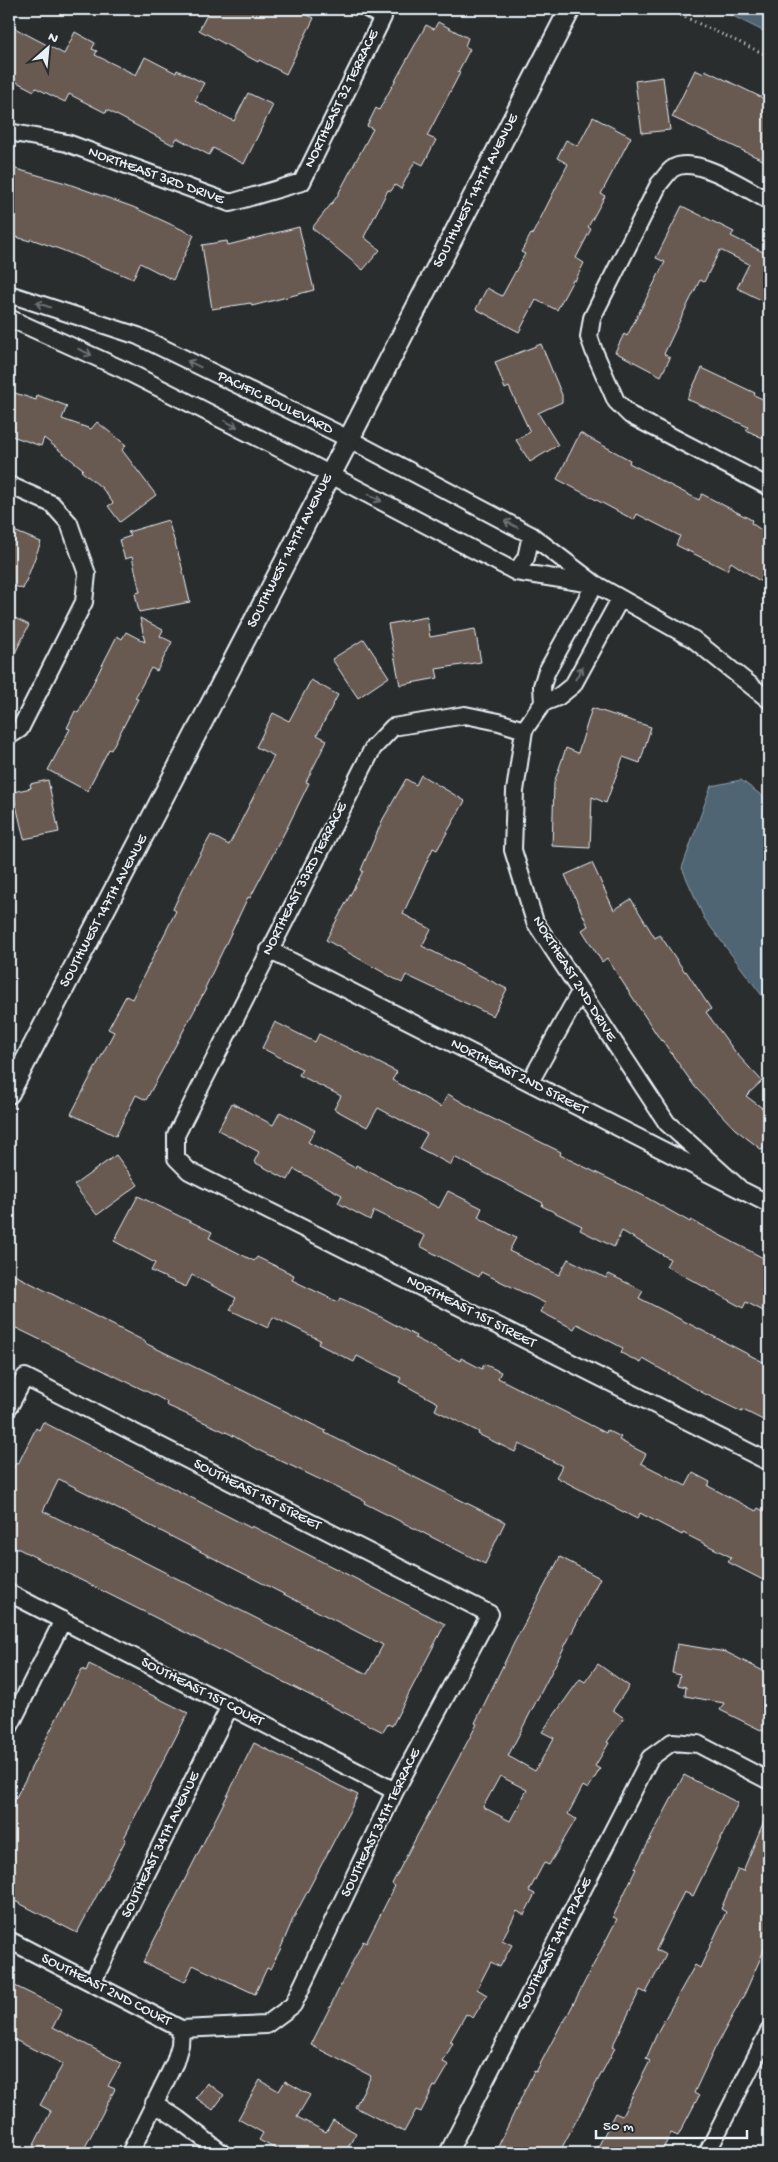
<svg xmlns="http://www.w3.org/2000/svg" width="778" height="2162" font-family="'Gochi Hand',sans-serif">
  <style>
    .water { fill: #4f6573; stroke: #8c9da8 }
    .building { fill: #695a51; stroke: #e8f1f8; fill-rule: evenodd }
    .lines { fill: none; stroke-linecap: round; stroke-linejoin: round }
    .minor-casing { stroke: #e8f1f8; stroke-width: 20 }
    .tertiary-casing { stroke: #e8f1f8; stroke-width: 24 }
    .path { stroke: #e8f1f8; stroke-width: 3; stroke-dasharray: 1 4; stroke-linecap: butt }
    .minor { stroke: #2a2d2e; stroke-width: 16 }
    .tertiary { stroke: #2a2d2e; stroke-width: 20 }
    .oneway { stroke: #6c7275 }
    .labels { text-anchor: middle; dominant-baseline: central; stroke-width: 4; stroke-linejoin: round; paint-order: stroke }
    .street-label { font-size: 15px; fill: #e8f1f8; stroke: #2a2d2e }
  </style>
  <rect width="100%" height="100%" fill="#2a2d2e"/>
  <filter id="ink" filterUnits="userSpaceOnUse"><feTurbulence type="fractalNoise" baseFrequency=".02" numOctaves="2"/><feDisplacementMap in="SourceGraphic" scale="10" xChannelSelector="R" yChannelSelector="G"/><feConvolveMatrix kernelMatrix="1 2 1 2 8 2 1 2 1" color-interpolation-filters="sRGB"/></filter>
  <g filter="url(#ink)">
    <path class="water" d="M719,9h50v25z
      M741,780l28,21v204l-65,-87 -22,-50 29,-82z"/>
    <path class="building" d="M210,9h85l19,9 -28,56 -27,-14 -1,2 -59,-32z
      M438,22l30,16 -3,8 5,3 -12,23 2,1 -33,63 9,4 -13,25 -8,-4 -14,28 -6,-4 -4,6 -3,-1 -24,47 16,13 -17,20 -51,-42 24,-30 37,-69 -6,-3 9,-18 3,2 47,-85 8,4z
      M9,25l55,29 11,-22 20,11 -3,6 5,2 -2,4 41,20 9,-18 31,16 1,-3 27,13 -9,18 39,20 14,-28 25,12 -29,59 -31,-16 -4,7 -32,-17 -4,7 -66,-35 -1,3 -37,-19 -4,8 -29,-14 -2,3 -25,-13z
      M695,70l9,4 1,-4 64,31v62l-97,-46z
      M663,77l7,53 -28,3 -7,-52z
      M593,117l38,20 -30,57 4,2 -17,31 3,2 -15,29 8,5 -9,18 -2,-1 -16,30 -21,-10 -17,32 -43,-23 11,-21 15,8 23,-42 -4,-2 10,-18 1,1 36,-71 -11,-6 9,-18 12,6z
      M9,167l57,16 67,24 61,28 -21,45 -33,-17 -7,16 -71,-29 -31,-11 -1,2 -21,-6z
      M682,206l52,26 -3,4 38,19v38l-4,9 -28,-14 12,-24 -29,-14 -16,32 -4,-2 -19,38 -17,36 6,4 -9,18 -46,-24 9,-18 3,2 38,-74 -9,-4z
      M299,227l15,63 -62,16 -1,-3 -39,6 -10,-64 25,-4 1,4z
      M541,344l21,51v7l-24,11 20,32 -28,17 -14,-22 14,-8 -21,-45 -4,2 -10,-27z
      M702,368l53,25 -1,2 15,7v39l-23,-11 2,-3 -61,-28z
      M9,391l27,9 1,-5 30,11 -5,13 29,10 6,-7 29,23 -4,5 34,45 -36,27 -12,-16 5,-3 -11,-15 -21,-17 2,-2 -39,-31 -3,8 -32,-11z
      M580,433l50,27 -1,3 27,14v1l43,22 3,-6 50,26 -1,3 18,12v52l-38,-25 -4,8 -51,-25 4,-9 -43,-22 -3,6 -77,-41z
      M168,520l13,43 9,39 -51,10 -4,-19 5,-1 -8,-35 -7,2 -6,-19 12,-4 -3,-4z
      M9,529l32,13 -18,47 -14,-5z
      M9,615l20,10 -20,40z
      M427,617l3,20 45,-8 6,33 -45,7 2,9 -38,7 -12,-61z
      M140,618l23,12 -3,6 12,6 -15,29 -6,-3 -16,30 3,1 -27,51 -2,-1 -22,42 -39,-21 22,-41 -3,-1 8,-17 3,2 39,-77 5,3 4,-7 19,10z
      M364,639l25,38 -31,21 -26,-39z
      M311,680l27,15 -21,40 10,5 -21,42 3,1 -20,41 -39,74 -2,-1 -43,91 1,1 -60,111 -10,-5 -20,41 -45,-22 43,-82 -6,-3 18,-33 6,3 44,-88 -3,-2 16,-35 22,-39 18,10 45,-89 -18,-9 17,-34 16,8z
      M592,708l59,19 -11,36 -17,-6 -17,46 -14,-6 -2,51 -38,-2 2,-63 12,-35 12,5z
      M421,775l44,26 -28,49 -4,-2 -30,66 28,15 -9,17 85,43 -14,27 -87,-41 -4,8 -76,-43 37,-69 -2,-1 22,-51 23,-40 10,6z
      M48,780l11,52 -35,7 -11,-47 18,-4 -1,-4z
      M592,863l22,47 17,-11 24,39 5,-3 25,37 1,-1 25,38 -5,3 30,41 26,28 -16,15 23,17v27l-7,10 -27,-21 -40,-42 -33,-47 -1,1 -54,-83 -5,4 -20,-32 6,-4 -23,-51z
      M275,1022l40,20 4,-8 44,21 34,17 -5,8 49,27 7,-13 31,18 82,40 -1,3 82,40 48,27 1,-2 78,41v53l-23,-12 -3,6 -77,-42 4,-7 -48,-28 -8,16 -34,-17 2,-4 -40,-20 1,-3 -89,-46 -3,8 -32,-17 8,-14 -49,-26 -11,19 -33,-18 7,-13 -42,-21 3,-6 -40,-21z
      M232,1103l41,22 7,-13 35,18 -7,12 47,26 1,-3 83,43 9,-17 34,17 -4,9 38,21 -7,13 50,24 9,-16 38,19 3,-4 34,17 -4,7 130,67v58l-26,-13 -1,2 -37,-18 -62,-35 -2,4 -20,-10 2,-5 -46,-24 -3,5 -33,-17 4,-9 -64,-31 -2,5 -20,-10 -39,-21 5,-10 -51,-25 -4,9 -32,-17 4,-8 -48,-26 -6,11 -34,-18 5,-10 -41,-22z
      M116,1155l22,30 -41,30 -23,-30z
      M138,1196l74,36 -3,6 45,23 3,-4 37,18 -2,5 46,22 2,-4 37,17 39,21 -1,2 45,23 1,-3 21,11 2,-5 17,8 -3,6 108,55 1,-3 14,7 -2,3 27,14 -5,9 45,23 7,-13 17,9 -2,4 48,25 2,-3 11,6v54l-6,12 -35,-18 3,-5 -48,-24 -1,2 -42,-22 -3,6 -81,-42 6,-11 -43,-22 -4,8 -37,-18 1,-2 -44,-22 3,-7 -39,-21 2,-4 -44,-22 -3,6 -36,-18 2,-4 -47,-23 -5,11 -38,-18 6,-12 -44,-23 -6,12 -35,-16 4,-8 -41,-22z
      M9,1272l137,70 -1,1 181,88 -1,2 180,89 -20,42 -121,-61 1,-2 -109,-52 -26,-15 -64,-29 1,-3 -9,-5 -144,-70 1,-2 -6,-3z
      M43,1422l208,106 1,-2 45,23 148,75 -53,102 -4,-2 -5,8 -374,-188v-67l7,-14 2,1 18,-36 3,2zM59,1479l324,166 -16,29 -324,-163z
      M560,1557l40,21 -92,178 27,15 19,-33 -12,-6 38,-53 5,3 13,-18 31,22 -16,24 11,8 -17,24 2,1 -14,23 5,3 -12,20 -5,-3 -15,28 8,5 -27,46 -5,-2 -15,28 6,3 -11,21 -7,-4 -15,29 10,5 -12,22 -9,-5 -14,27 10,6 -14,23 -7,-4 -16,28 3,1 -10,19 6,3 -13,22 -2,-1 -13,26 -5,-2 -12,22 -49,-25 16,-31 -60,-31 52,-104 3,2 29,-57 -3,-2 18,-35 67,-125 -2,-1 39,-80zM500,1776l27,14 -17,31 -27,-14z
      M677,1644l49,8 43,22v60l-49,-24 4,-7 -39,-7 1,-9 -8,-2 2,-10 -8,-2z
      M89,1664l99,49 -64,125 2,1 -21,41 -28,53 -68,-35v-87l73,-142 4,2z
      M254,1743l104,52 -65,124 -13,31 -10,19 -3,-1 -12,26 -62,-29 -8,17 -42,-20z
      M684,1775l54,28 -45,93 -9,-4 -28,58 10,5 -20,38 -6,-3 -28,57 3,1 -56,105h-64l39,-82 2,1 27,-51 1,1 53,-103 -4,-2 23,-48 -1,-1z
      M769,1809v130l-24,54 -30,55 -21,45 5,3 -21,40 -7,-3 -10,20h-66l20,-40 7,3 28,-55 -4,-2 12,-28 37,-66 5,3 26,-56 -5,-3 17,-40 5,2z
      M9,1983l53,26 -9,18 68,36 -13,23 7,3 -33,64h-52l21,-42 -11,-6 23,-41 -54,-27z
      M260,2080l19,11 6,-10 25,14 -13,22 29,15 7,-12 23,13 -11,20h-62l-24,-13 4,-7 -25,-14z
      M207,2083l17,12 -11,15 -17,-12z"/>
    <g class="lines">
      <g class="minor-casing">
        <path id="minor" d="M9,132l58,11 163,60 72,-21 81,-165 -15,-8
          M769,201c-21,-11 -75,-48 -97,-32 -5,4 -9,11 -13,15l-67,134 -3,19 5,14 22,50 14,14 139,72
          M9,294l129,42 211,103 182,96 64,49 98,55 76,61
          M9,318l115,52 186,94 206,108 76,12
          M9,485l43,19 17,19 18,51 -3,28 -64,127 -11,7
          M516,572l10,-14 5,-23
          M620,599l-47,86 -15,12 -15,6 -19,27 -9,61 -2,59 22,72 132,201 72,65
          M543,703l-1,-17 4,-13 49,-89
          M524,730l-25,-8 -34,-7 -72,12 -20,21 -197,387v23l13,13 580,291
          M269,950l500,254
          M530,1082l50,-90
          M9,1407l16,-30 465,237 -95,177 -102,214 -27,20 -85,4 -172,-89
          M9,1593l386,198
          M9,1728l54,-108
          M92,1983l138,-277
          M154,2103l24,16 44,34
          M130,2153l45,-91 5,-17 1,-16
          M448,2153l202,-395 22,-16 26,2 71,37
          M707,2153l62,-122"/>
      </g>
      <g class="tertiary-casing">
        <path id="tertiary" d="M9,1093l340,-654 221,-430"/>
      </g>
      <path class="path" d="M667,9l102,47"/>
      <use href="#minor" class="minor"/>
      <use href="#tertiary" class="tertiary"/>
    </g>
    <defs><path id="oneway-shaft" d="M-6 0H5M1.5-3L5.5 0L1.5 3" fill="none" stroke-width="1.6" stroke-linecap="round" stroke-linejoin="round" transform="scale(1.25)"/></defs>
    <g class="oneway">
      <use href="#oneway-shaft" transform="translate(43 305) rotate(-162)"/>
      <use href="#oneway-shaft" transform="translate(85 352) rotate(25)"/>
      <use href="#oneway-shaft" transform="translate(194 364) rotate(-154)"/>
      <use href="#oneway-shaft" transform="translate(231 424) rotate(27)"/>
      <use href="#oneway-shaft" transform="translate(375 498) rotate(28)"/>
      <use href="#oneway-shaft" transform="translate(511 524) rotate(-152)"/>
      <use href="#oneway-shaft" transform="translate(579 673) rotate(-61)"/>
    </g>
  </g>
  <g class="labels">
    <g class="street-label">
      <text transform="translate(342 99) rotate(-64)">NORTHEAST 32 TERRACE</text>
      <text transform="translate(156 176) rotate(20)">NORTHEAST 3RD DRIVE</text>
      <text transform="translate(476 191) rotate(-63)">SOUTHWEST 147TH AVENUE</text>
      <text transform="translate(275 403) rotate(26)">PACIFIC BOULEVARD</text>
      <text transform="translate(290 551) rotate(-63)">SOUTHWEST 147TH AVENUE</text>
      <text transform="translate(305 879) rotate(-63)">NORTHEAST 33RD TERRACE</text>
      <text transform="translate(104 911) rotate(-62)">SOUTHWEST 147TH AVENUE</text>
      <text transform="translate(574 979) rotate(58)">NORTHEAST 2ND DRIVE</text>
      <text transform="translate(519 1077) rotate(27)">NORTHEAST 2ND STREET</text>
      <text transform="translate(471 1312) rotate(27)">NORTHEAST 1ST STREET</text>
      <text transform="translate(257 1495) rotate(27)">SOUTHEAST 1ST STREET</text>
      <text transform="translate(202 1692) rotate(27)">SOUTHEAST 1ST COURT</text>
      <text transform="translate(381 1823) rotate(-64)">SOUTHEAST 34TH TERRACE</text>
      <text transform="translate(161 1845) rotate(-64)">SOUTHEAST 34TH AVENUE</text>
      <text transform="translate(555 1944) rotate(-63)">SOUTHEAST 34TH PLACE</text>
      <text transform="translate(106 1990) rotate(27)">SOUTHEAST 2ND COURT</text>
    </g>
  </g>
  <rect width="778" height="2162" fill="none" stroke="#2a2d2e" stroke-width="30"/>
  <rect x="15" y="15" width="748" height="2132" fill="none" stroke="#e8f1f8" stroke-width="2" filter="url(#ink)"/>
  <g transform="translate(48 48) rotate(27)" stroke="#2a2d2e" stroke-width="4" paint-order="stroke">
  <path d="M0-4L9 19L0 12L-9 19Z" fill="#e8f1f8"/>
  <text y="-8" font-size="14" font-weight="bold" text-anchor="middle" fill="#e8f1f8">N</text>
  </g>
  <path d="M596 2130v8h151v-8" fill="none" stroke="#e8f1f8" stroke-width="2.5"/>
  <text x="603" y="2130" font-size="15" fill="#e8f1f8" stroke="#2a2d2e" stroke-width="4" paint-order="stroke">50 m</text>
</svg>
